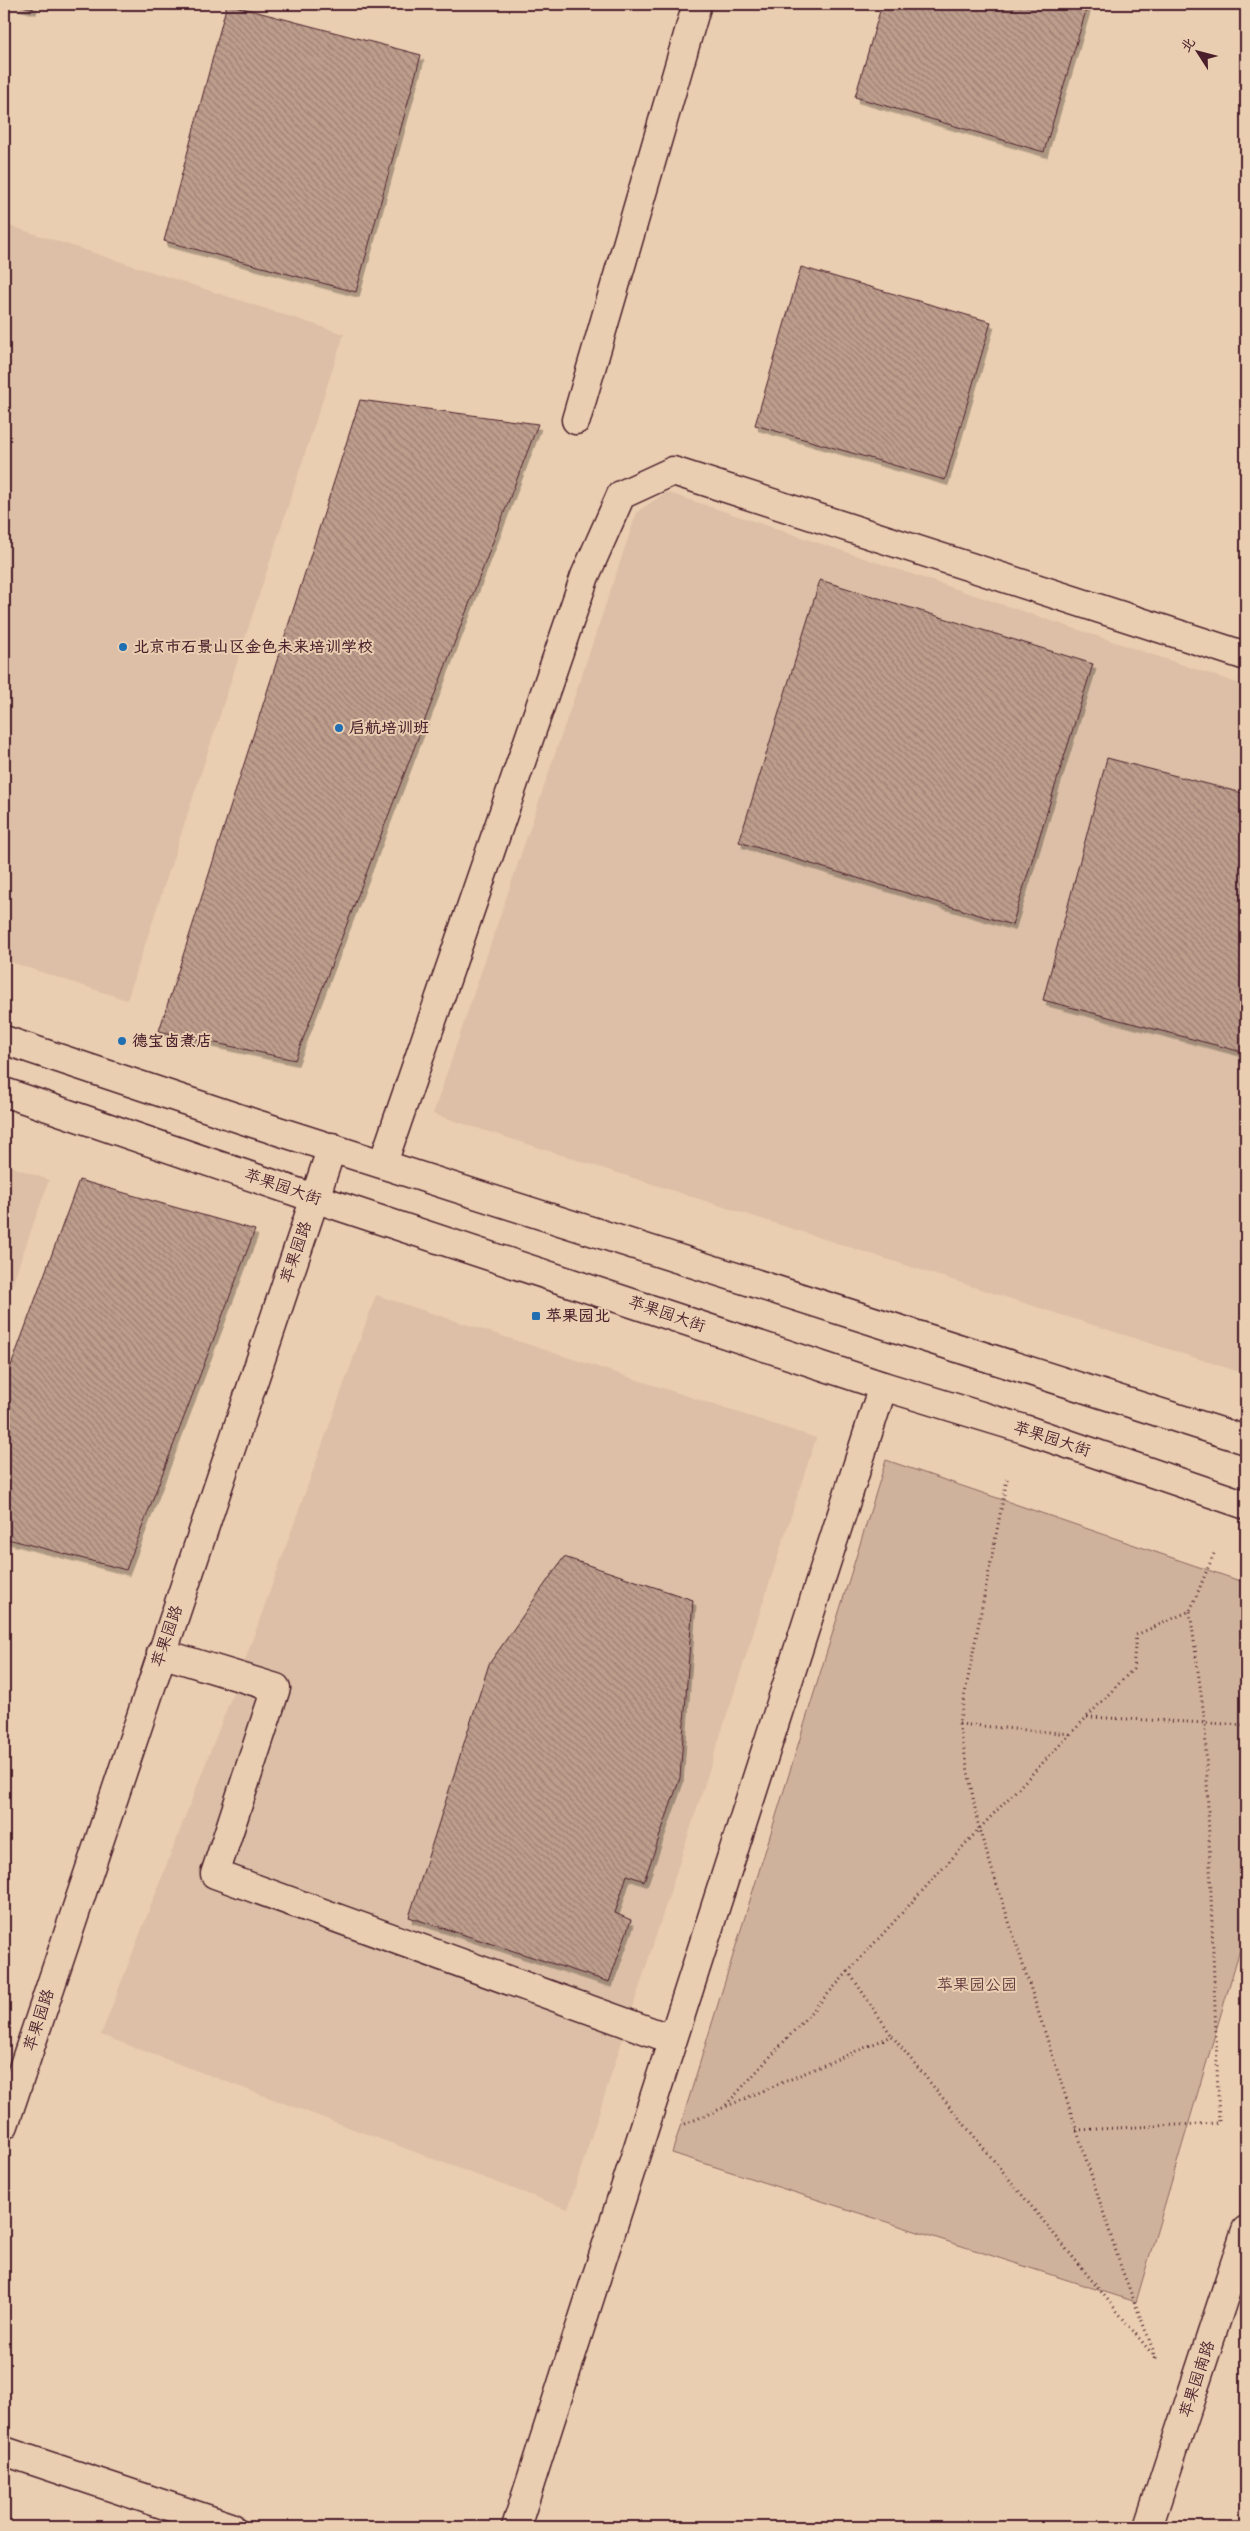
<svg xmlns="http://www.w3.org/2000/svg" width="1250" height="2531" font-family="'Architects Daughter','LXGW WenKai TC',sans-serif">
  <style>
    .built { fill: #dcbfa6 }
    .green { fill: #cfb29b; stroke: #8c6863 }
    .building { fill: url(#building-back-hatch); stroke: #4a1f2b; filter: url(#shadow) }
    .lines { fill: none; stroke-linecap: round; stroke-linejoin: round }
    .minor-casing { stroke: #4a1f2b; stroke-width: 31 }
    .tertiary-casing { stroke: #4a1f2b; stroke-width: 31 }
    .secondary-casing { stroke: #4a1f2b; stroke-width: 31 }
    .path { stroke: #4a1f2b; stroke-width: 3; stroke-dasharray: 1 4; stroke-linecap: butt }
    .minor { stroke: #eaceb1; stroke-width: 28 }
    .tertiary { stroke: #eaceb1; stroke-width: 28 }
    .secondary { stroke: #eaceb1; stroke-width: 28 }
    .poi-dot { fill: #1f6fb2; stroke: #eaceb1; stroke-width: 2 }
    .labels { text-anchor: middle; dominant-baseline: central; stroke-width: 4; stroke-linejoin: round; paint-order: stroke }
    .poi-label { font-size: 16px; font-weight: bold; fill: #4a1f2b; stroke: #eaceb1; text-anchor: start }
    .street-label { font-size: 16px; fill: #4a1f2b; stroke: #eaceb1 }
    .park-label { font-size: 16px; fill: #5e353c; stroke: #eaceb1 }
  </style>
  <defs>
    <pattern id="building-back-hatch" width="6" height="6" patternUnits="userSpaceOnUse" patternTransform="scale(1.25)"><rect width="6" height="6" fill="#bd9d8c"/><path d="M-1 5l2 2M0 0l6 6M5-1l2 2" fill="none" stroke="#9c7f73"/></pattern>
    <filter id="shadow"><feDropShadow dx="3" dy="5.5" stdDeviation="0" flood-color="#0004"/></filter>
  </defs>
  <rect width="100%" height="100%" fill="#eaceb1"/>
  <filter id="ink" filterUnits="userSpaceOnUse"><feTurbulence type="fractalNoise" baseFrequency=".02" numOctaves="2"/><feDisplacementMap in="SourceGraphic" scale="10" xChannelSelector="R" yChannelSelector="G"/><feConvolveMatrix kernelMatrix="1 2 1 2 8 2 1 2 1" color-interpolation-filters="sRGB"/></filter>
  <g filter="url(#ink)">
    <path class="built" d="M4,224l340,110 -217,666 -123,-40z
      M666,492l580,194v688l-813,-260 204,-602z
      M4,1164l45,16 -45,127z
      M376,1295l440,143 -248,771 -467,-174 138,-358z"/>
    <path class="green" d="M886,1460l360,123v346l-110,373 -464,-149z"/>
    <path class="building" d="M14,4h20l-1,5z
      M227,4l194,51 -65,237 -192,-51z
      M882,4h206l-44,148 -189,-55z
      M801,267l190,55 -46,158 -190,-55z
      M360,400l178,24 -243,636 -136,-29z
      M820,580l273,84 -81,261 -273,-83z
      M1107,758l139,36v259l-203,-53z
      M79,1180l176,50 -129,340 -122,-32v-153z
      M564,1557l129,43 -13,178 -36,103 -17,-6 -12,38 16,7 -22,62 -200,-65 80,-253z"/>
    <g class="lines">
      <g class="minor-casing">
        <path id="minor" d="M576,420l121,-416
          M383,1163l202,-587 36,-81 52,-24 573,185
          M161,1653l115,35 -61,186 456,165
          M4,2451l227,76
          M516,2527l367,-1141"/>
      </g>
      <g class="tertiary-casing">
        <path id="tertiary" d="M4,2125l328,-978"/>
      </g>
      <g class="secondary-casing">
        <path id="secondary" d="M4,1040l249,83 993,317
          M4,1092l310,106 569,188 141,43 222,76
          M1148,2527l98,-297"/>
      </g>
      <path class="path" d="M1087,1717l159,8
        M959,1724l112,10
        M848,1971l44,65
        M726,2105l253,-276 -20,-105 48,-245
        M685,2124l207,-88 265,324 -35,-90 -143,-441 154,-160 3,-34 54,-24 25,-60
        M1076,2130l143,-7 -14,-400 -15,-112"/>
      <use href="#minor" class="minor"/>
      <use href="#tertiary" class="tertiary"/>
      <use href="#secondary" class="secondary"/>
    </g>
  </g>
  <g class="poi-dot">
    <circle cx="123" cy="647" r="5"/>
    <circle cx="339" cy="728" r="5"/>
    <circle cx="122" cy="1041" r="5"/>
    <rect x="531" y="1311" width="10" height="10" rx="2.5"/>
  </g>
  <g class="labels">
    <g class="poi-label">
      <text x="133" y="647">北京市石景山区金色未来培训学校</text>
      <text x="349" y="728">启航培训班</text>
      <text x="132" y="1041">德宝卤煮店</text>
      <text x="546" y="1316">苹果园北</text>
    </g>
    <g class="street-label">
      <text transform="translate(283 1187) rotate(19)">苹果园大街</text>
      <text transform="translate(296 1252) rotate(-71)">苹果园路</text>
      <text transform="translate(667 1314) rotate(19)">苹果园大街</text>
      <text transform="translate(1052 1439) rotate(18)">苹果园大街</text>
      <text transform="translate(167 1636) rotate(-71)">苹果园路</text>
      <text transform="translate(39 2020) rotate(-72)">苹果园路</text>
      <text transform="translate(1197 2379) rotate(-72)">苹果园南路</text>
    </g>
    <g class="park-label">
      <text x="977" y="1985">苹果园公园</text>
    </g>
  </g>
  <rect width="1250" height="2531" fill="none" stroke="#eaceb1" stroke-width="20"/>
  <rect x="10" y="10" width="1230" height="2511" fill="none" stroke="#4a1f2b" stroke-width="2" filter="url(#ink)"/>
  <g transform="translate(1198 52) rotate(306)" stroke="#eaceb1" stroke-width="4" paint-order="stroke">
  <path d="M0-4L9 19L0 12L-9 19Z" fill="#4a1f2b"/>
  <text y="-8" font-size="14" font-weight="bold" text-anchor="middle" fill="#4a1f2b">北</text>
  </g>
</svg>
